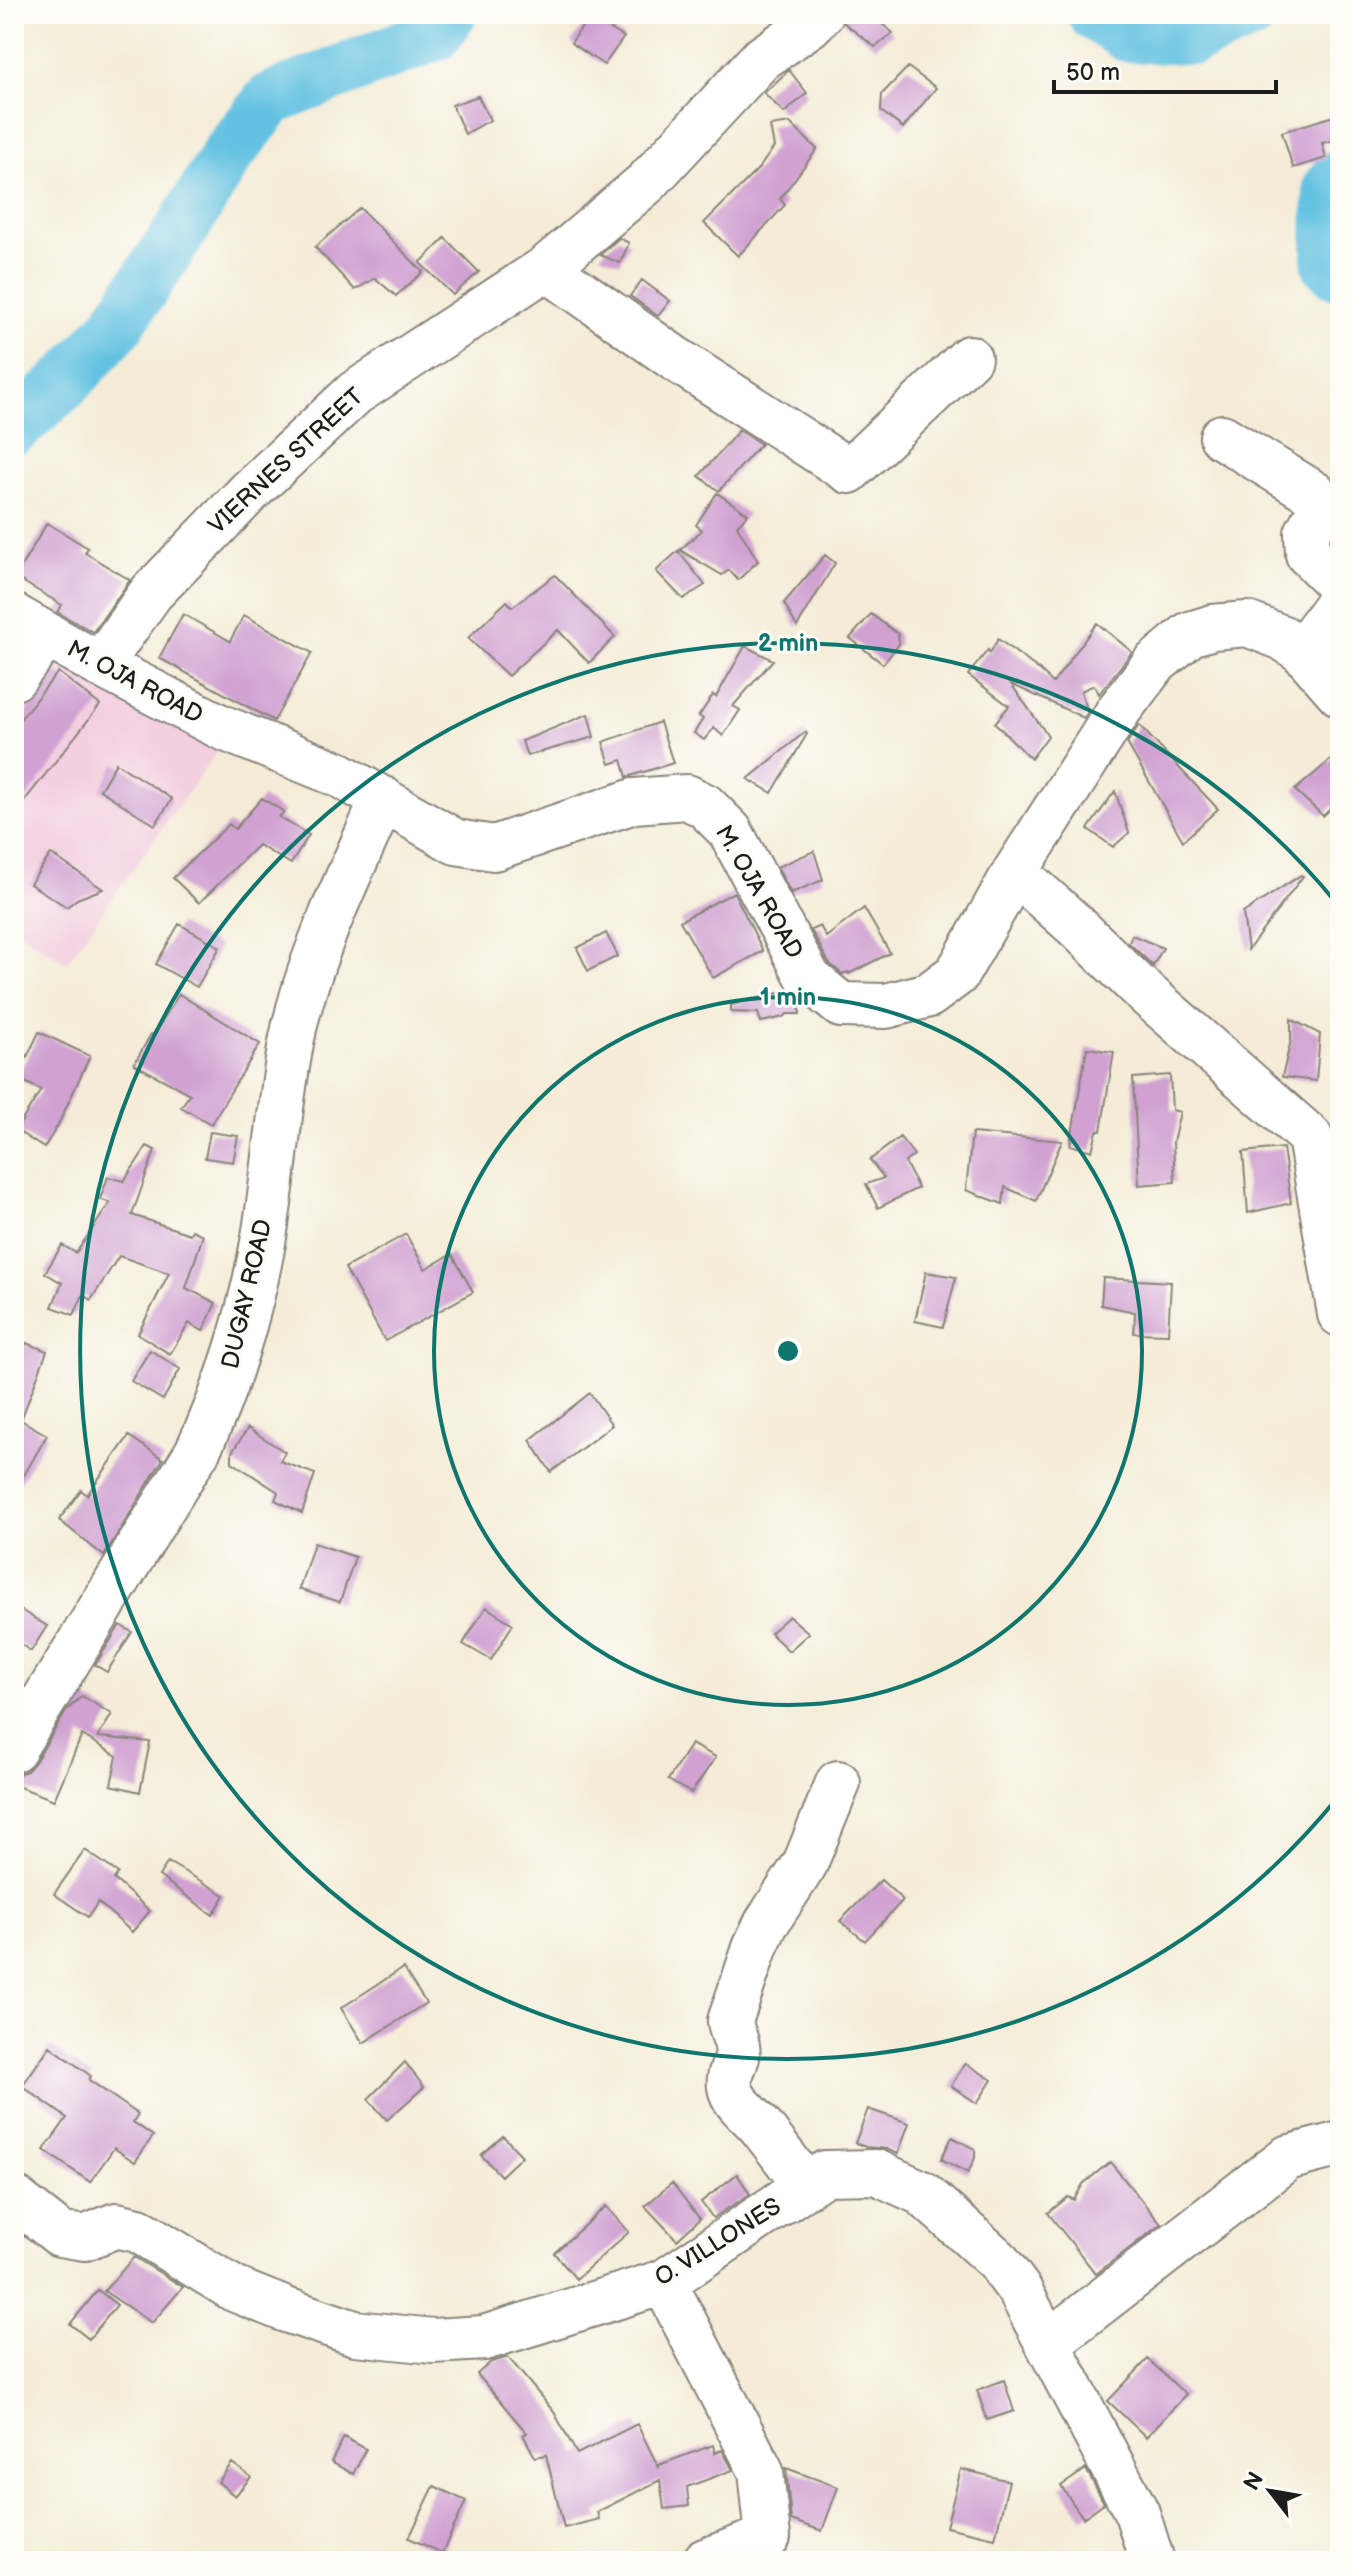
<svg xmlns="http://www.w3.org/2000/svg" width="1354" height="2575" font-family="'Balsamiq Sans',sans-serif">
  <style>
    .built { fill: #f3cfdf }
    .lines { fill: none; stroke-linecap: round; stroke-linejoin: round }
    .river { stroke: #64c2e2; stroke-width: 54 }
    .building { fill: #d0a1d2 }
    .minor-casing { stroke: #88847a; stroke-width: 48 }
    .minor { stroke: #fff; stroke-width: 44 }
    .ring { fill: none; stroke: #0f766e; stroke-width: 4 }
    .labels { text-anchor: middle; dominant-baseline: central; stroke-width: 6; stroke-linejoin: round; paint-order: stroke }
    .street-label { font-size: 24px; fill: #1c1c1c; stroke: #fdfcf7 }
    .centre { fill: #0f766e; stroke: #fdfcf7; stroke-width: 4 }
    .ring-label { font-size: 24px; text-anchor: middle; font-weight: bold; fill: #0f766e; stroke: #fdfcf7; stroke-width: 6; stroke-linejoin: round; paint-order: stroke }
  </style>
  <rect width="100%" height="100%" fill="#fdfcf7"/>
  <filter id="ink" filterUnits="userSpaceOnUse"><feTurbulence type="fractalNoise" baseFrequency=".0125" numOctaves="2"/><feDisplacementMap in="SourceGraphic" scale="16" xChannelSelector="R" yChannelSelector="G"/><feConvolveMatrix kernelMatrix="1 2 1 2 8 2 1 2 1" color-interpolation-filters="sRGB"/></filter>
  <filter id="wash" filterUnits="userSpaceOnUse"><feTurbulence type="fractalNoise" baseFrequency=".006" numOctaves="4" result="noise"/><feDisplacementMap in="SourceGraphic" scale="32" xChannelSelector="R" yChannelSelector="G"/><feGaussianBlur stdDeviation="1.8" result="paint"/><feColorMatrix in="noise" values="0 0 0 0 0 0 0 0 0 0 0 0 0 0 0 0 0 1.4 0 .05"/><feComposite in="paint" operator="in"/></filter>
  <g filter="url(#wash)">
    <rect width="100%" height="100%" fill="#f4ecd7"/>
    <path class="built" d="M52,654l169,92 -155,217 -52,-35v-224z"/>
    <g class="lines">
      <path class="river" d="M1094,14l33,21 66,3 58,-24
        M1340,176l-10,11 -1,78 11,9
        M14,428l53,-47 48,-53 69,-102 45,-74 42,-53 165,-65 14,-20"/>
    </g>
    <g id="blocks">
      <path class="building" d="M845,14h25l23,19 -18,14 -31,-24z
        M589,17l35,20 -20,28 -33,-22z
        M908,67l28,21 -33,40 -22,-17 1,-17z
        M789,70l18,23 -23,20 -20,-20z
        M478,96l12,24 -25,14 -13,-29z
        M1340,114v25l-18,4 4,15 -33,10 -11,-36z
        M790,123l27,26 -37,50 5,6 -47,51 -34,-33 55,-55 15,-21 -4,-21z
        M360,208l63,64 -27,24 -21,-18 -20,12 -40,-43z
        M445,238l34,34 -26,23 -33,-32z
        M619,238l10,5 -9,20 -20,-8z
        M642,280l28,21 -12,15 -28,-20z
        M739,430l22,14 -42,47 -20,-15z
        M717,493l31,21 -11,12 21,35 -20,19 -9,-10 -7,5 -42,-25 22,-20 -6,-5z
        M47,523l41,25 -3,5 45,27 -37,52 -36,-20 5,-7 -47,-28z
        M678,551l27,34 -22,14 -27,-28z
        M825,555l10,8 -38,64 -13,-24z
        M555,575l60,62 -26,26 -31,-33 -50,46 -40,-38 39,-37 5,6z
        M183,614l47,27 14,-26 68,38 -38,68 -115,-63z
        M871,614l27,20 1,10 -16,20 -33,-26z
        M1097,623l35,29 -33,42 -5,-9 -13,6 7,21 -4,6 -73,-34 37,52 -17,23 -36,-36 14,-17 -41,-31 20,-25 2,3 8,-14 40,30 15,14z
        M745,646l28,14 -40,46 7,4 -17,26 -9,-8 -10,12 -10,-7 9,-14 -4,-3 14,-21 3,2z
        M58,672l42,33 -86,109v-87z
        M588,714l6,23 -67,19 -5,-15z
        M660,722l13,41 -46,14 -5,-17 -12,4 -7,-22z
        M1139,725l79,84 -35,32 -56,-98z
        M805,732l2,2 -35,59 -24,-14z
        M1340,752v48l-17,16 -28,-26z
        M116,763l56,36 -17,26 -55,-35z
        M1115,791l14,42 -16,14 -25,-18z
        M262,798l22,14 -5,5 30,18 -18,29 -33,-19 -59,58 -26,-25 56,-54 6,5z
        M814,851l9,29 -32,13 -14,-26z
        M51,854l52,35 -26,10 -10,8 -37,-23z
        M1301,875l2,1 -55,74 -5,-37z
        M734,892l29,59 -50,27 -33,-57z
        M864,908l26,45 -41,21 -1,-2 -6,2 -13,-11 -18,-33 9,-4 6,11z
        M179,924l41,23 -23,40 -41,-23z
        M606,933l12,23 -30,15 -11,-23z
        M1132,935l31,13 -10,18 -24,-23z
        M787,991l12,12 1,11h-13l-3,3 -23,5 -3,-9 -27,-1v-7z
        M179,994l81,50 -49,80 -30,-17 9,-13 -56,-30 17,-30 2,1z
        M1291,1019l29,15 -4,47 -34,-4 9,-37z
        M39,1032l51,24 -32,69 -14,23 -28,-18 25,-40 -24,-12z
        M1087,1048l27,4 -13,79h-4l-5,20 -22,-6z
        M1170,1075l2,35 8,2 -7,30 2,40 -36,3 -6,-107z
        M210,1132l28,4 -5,26 -28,-4z
        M972,1133l90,8 -26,60 -31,-14 -2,17 -37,-14z
        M900,1137l14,18 -9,7 13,26 -40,20 -12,-24 18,-6 -14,-18z
        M147,1146l8,4 -23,65 58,19 2,-4 11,5 -17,53 30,15 -13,28 -14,-8 -19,31 -32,-20 31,-61 -50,-17 -28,44 -8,-5 -9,20 -22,-8 10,-24 -17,-10 17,-28 14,8 34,-50 -10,-4 8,-22 16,4z
        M1283,1148l8,55 -43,10 -5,-61z
        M406,1234l19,35 27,-15 21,38 -88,49 -40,-73z
        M926,1272l30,5 -13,50 -28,-6z
        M1103,1278l68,4 -3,52 -34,-1 1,-21 -34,-7z
        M26,1343l21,8 -26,69 26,15 -33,58v-119z
        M150,1350l30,19 -17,31 -32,-19z
        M590,1393l22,32 -61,47 -21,-32z
        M248,1428l37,24 -5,9 35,13 -13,39 -27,-13 3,-8 -46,-30v-10z
        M129,1436l34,23 -59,97 -45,-36 22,-30 6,5z
        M314,1543l41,14 -15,45 -41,-13z
        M14,1606l33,20 -16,25 -17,-11z
        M486,1607l27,17 -22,36 -28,-16z
        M789,1616l20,17 -20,18 -19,-18z
        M120,1625l12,7 -25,40 -12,-7z
        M82,1696l30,18 -14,23 52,5 -10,50 -29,-7 6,-29 -35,-21 -28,65 -40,-15 6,-12 7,-2 8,-9 32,-52z
        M691,1744l25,13 -25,36 -23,-13z
        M85,1850l33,23 -4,6 36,32 -18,21 -34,-30 -10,15 -34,-23z
        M168,1862l57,33 -12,20 -54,-39z
        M881,1880l22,20 -38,41 -25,-20z
        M403,1968l23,35 -63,40 -22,-35z
        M50,2046l41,30 -2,4 49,34 -5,8 20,14 -18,26 -21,-14 -24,34 -46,-32 23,-32 -45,-32z
        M405,2062l19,25 -37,33 -19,-21z
        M965,2063l27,17 -15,23 -26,-17z
        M868,2109l41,14 -11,31 -12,-5 -20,-2 -11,-4z
        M503,2136l19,20 -21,20 -20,-21z
        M952,2137l23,12v9l-7,15 -27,-14z
        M1110,2162l51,62 -65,50 -48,-61 20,-16 6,3 9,-16z
        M737,2174l13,20 -37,24 -12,-16z
        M672,2183l28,36 -23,21 -32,-34z
        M606,2206l23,26 -53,47 -22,-26z
        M134,2257l49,30 -31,36 -48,-32z
        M98,2290l19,15 -28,34 -19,-15z
        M508,2357l46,55 23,42 60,-30 22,44v-3l54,-20 2,8 7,-3 11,20 -46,17 2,19 -25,3 -4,-29 -63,32 2,7 -35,9 -18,-73 -11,2 -12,-22 4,-2 -50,-59 14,-12z
        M1148,2359l38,36 -40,42 -38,-36z
        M1004,2380l10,31 -27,9 -10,-30z
        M344,2437l22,12 -13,25 -22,-12z
        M232,2463l19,14 -16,19 -17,-14z
        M786,2468l52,19 -16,44 -31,-11z
        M961,2469l48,12 -14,57 -49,-11z
        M1086,2469l18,34 -21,15 -22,-32z
        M434,2486l32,15 -24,52 -33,-15z"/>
    </g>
  </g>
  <g filter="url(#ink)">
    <use href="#blocks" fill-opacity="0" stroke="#88847a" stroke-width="2"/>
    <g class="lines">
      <g class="minor-casing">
        <path id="minor" d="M546,268l128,90 175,113 120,-113
          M1222,437l93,57 4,17 -12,22 1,21 32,32
          M14,616l86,49 121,62 119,48 116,67 38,6 140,-47 53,-4 18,9 25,25 79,148 32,26 45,1 43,-11 28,-21 58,-102 104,-162 35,-46 36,-30 23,-7 34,-3 36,14 19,13 38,43
          M1302,651l38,-51
          M100,665l51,-72 99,-102 105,-98 191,-125 101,-86 114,-123 49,-34 11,-11
          M14,678l33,-43
          M1015,872l60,53 66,64 169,148 30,177
          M14,1749l183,-297c31,-63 55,-145 67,-215 11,-66 15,-133 28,-199 17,-84 57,-161 91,-239
          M806,2186c-15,-20 -30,-40 -46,-60 -10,-12 -27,-23 -30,-39 -2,-12 4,-19 7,-30 3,-13 -6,-24 -7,-36l26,-76 10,-21 39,-60 33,-81
          M14,2198l46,36 25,4 31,-13 22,5 96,59 52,21 69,23 78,8 51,-3 180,-56 161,-109 51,-1 46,21 75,67 23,31 117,222 15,48
          M664,2282l97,189 7,66 -63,24
          M1048,2343l239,-185 53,-14"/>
      </g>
      <use href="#minor" class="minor"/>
    </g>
  </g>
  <g class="ring">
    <circle cx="788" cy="1351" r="354"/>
    <path d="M1338 1797A708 708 0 1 1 1338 905"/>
  </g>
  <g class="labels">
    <g class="street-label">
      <text transform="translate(286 461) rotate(-43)">VIERNES STREET</text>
      <text transform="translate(135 682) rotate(28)">M. OJA ROAD</text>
      <text transform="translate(759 892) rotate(60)">M. OJA ROAD</text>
      <text transform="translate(247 1294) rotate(-77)">DUGAY ROAD</text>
      <text transform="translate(718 2242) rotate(-32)">O. VILLONES</text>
    </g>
  </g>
  <circle cx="788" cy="1351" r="12" class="centre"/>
  <g class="ring-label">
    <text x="788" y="651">2 min</text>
    <text x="788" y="1005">1 min</text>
  </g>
  <rect width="1354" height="2575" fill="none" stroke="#fdfcf7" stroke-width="48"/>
  <g transform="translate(1270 2491) rotate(301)" stroke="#fdfcf7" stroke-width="6" paint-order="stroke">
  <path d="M0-6L14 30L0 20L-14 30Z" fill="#1c1c1c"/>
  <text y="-12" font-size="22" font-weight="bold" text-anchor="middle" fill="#1c1c1c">N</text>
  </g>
  <path d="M1054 80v12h222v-12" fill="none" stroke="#1c1c1c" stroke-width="4"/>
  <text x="1066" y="80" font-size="24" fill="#1c1c1c" stroke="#fdfcf7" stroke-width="6" paint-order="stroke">50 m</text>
</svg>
